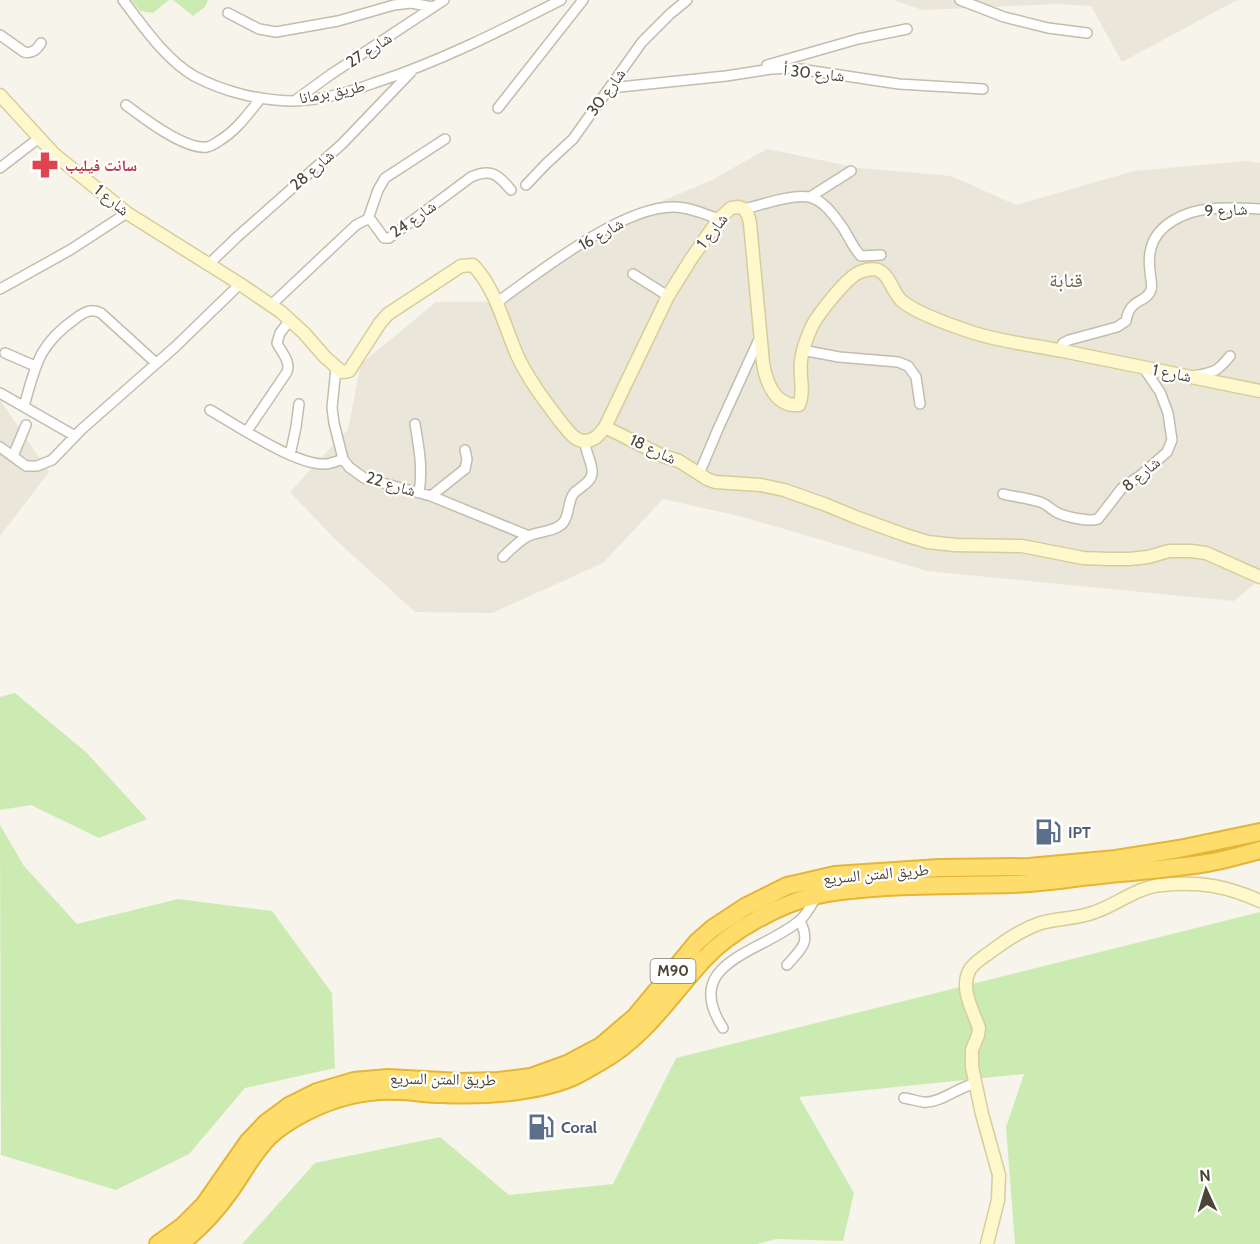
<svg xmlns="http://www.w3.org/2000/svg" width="1260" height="1244" font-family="Cabin,'Noto Naskh Arabic',sans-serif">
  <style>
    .residential { fill: #eae6d9 }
    .green { fill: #ccebb3 }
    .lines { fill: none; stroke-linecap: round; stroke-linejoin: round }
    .street-casing { stroke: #c2bdad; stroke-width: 12 }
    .secondary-casing { stroke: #d7cd9a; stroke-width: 15 }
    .highway-casing { stroke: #e4b537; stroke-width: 20 }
    .street { stroke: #fff; stroke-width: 9 }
    .secondary { stroke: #fff8cc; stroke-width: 12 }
    .highway { stroke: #ffdd6d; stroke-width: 16 }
    .labels { text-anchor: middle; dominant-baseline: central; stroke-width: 4.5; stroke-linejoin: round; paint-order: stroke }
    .shield { fill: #fff; stroke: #817d74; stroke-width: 1.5 }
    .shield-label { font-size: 15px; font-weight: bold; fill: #4b4538 }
    .street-label { font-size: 16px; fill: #4b4538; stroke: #fff }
    .health-label { font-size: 16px; font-weight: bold; fill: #be3a42; stroke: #fff; text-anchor: start }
    .service-label { font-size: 16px; font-weight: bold; fill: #4e5e75; stroke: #fff; text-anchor: start }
    .quarter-label { font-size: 20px; fill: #6e654f; stroke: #fff }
  </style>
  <rect width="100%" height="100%" fill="#f6f4eb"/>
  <path class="residential" d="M894,0h343l-115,62 -31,-56 -33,-2 -136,6z
    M767,149l92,19 92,8 65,29 118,-34 113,-10 13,2v416l-26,22 -307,-30 -184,-54 -80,-18 -60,64 -111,50 -77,-1 -79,-72 -46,-48 58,-63 13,-65 75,-62h59l95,-71 120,-50z
    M0,400l49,72 -49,64z"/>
  <path class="green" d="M131,0h38l-16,13 -13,-2z
    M173,0h35l-3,7 -12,9z
    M15,693l72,60 60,66 -48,19 -68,-33 -31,5v-113z
    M0,825l24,41 53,58 101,-25 94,12 60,82 3,75 -90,20 -56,66 -73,36 -115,-35z
    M1260,912v332h-245l-9,-117 18,-53 -225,23 55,96 -11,48 -67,-2 -19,5h-515l73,-81 125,-26 69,58 104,-11 63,-126z"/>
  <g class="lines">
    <g class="street-casing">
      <path id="street" d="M123,0c20,26 42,59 71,76 30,16 67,25 101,25 26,-1 55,-9 79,-18 65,-21 126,-52 187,-83
        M960,0l44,17 44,11 39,5
        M228,13l31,16 17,3 62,-11 56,-16 17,-2 22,4
        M0,35l24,17c9,2 13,-3 17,-9
        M767,65l91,-26 49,-10
        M610,88l116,-12 45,-7 22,-1 106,16 84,5
        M297,99l33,-24 114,-75
        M126,105c17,13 59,45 81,42 4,-1 9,-4 12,-6 18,-11 29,-27 42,-43
        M498,108l85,-108
        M0,168l39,-30
        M526,185l20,-21 27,-25 69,-97 28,-28 17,-14
        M810,197l41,-26
        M744,209c17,-4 48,-15 65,-12 15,3 26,20 34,31 6,9 10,20 18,28l20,-1
        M368,219l10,-29 7,-12 60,-39
        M208,265l29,-28 105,-93 69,-72
        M633,274l35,22
        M0,289l70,-39 57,-37
        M496,303c42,-30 126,-97 178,-96 15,0 30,7 45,12
        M271,305l85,-80 12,-6 3,1 13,18h5l82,-61c21,-9 27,-2 40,13
        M802,350l37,7 59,5 10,4 8,11 4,27
        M1060,350l3,-7 6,-3 48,-13 9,-6c4,-24 20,-17 25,-31 2,-6 -1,-12 -1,-19 -1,-7 -1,-15 1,-23 6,-24 35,-37 58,-39 17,-2 34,-1 51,0
        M5,353l30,13
        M336,368l-4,40 2,15 9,36 6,8 15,11 67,18 98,40
        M1194,376c20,-4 22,-3 36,-20
        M0,393l75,43
        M24,406c12,-41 14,-61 51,-87 9,-7 16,-11 26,-6l55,50
        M210,410c26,15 87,56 115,54 6,0 12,-3 18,-5
        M415,424c4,24 8,44 4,69
        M247,431l40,-59c4,-11 -6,-20 -10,-29l3,-10 10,-13
        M0,447l26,19h11l15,-6 30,-31 93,-82 65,-63
        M290,455l6,-28 3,-23
        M13,456l13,-31
        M699,474l19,-45 42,-92
        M1003,494c12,3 25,4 37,8 7,2 10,7 16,10 9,5 33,10 42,7l24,-31 19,-13 26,-23 5,-12 -4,-27 -8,-21 -17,-25
        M431,496l34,-27 2,-10 -2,-9
        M503,557c8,-8 16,-16 25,-21 11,-5 27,-4 35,-13 7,-8 4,-21 11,-30 6,-6 18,-11 18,-20 1,-10 -7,-20 -7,-32
        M787,965c15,-17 24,-22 13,-44
        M723,1028c-43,-66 38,-75 76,-107 8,-6 13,-17 18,-26
        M904,1098c6,1 13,3 19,4 16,2 35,-15 51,-18"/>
    </g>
    <g class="secondary-casing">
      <path id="secondary" d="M0,95l54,59 73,59 113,71 41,28 23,21 21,24 17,15 7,-1 31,-48 8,-9 73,-48 12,-1c23,24 31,60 44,90 11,24 27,45 43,66 6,7 13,19 23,20 11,1 17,-7 22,-14l63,-131 23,-37 28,-40 12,-11 8,-1 5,2 4,6 2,8 13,140c3,19 12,44 36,42 6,-14 0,-29 2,-44 1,-12 6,-24 11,-35 7,-13 35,-49 48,-54 6,-2 12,-4 18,-2 13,6 14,23 25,32 14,11 53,25 71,31 29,9 59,12 89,18 66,13 131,27 197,40
        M605,427l58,29 16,5 28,18 8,3 46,3 23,5 40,14 34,14 47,17 23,7 27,3 67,1 61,12 26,1h20l19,-2 21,-6h22l15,2 54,24
        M987,1244l11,-44 1,-25 -17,-61 -10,-47v-17l6,-15 1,-7c-6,-18 -19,-38 -10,-57 4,-8 13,-13 20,-18 16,-12 33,-24 52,-30 17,-5 36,-4 54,-11 23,-8 42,-25 67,-27 37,-4 65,1 98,16"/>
    </g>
    <g class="highway-casing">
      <path id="highway" d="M158,1244l25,-18 21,-21 44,-63 18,-19 23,-17 28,-14 37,-11 34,-3 72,4 38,-1 33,-4 36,-13 34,-18 34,-29 62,-75 16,-14 32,-21 42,-21 48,-11 104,-7 90,-1 87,-8 63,-10 81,-17
        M180,1244c19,-15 36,-33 50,-53 11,-15 19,-31 31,-45 10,-14 28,-25 43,-33 28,-15 62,-24 94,-22 14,0 28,3 43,3 41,2 94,-1 132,-17 9,-4 18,-10 27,-15 44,-24 70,-66 103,-102 28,-30 76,-56 115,-65 22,-5 44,-6 67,-8 42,-2 85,-2 128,-3 32,-1 64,-7 97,-10 32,-3 65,-6 97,-11 18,-3 35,-8 53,-13"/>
    </g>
    <use href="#street" class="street"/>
    <use href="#secondary" class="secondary"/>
    <use href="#highway" class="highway"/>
  </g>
  <defs>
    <g id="pharmacy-bare" transform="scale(2.07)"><path d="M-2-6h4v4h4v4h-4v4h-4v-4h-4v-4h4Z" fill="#e0444e" stroke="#fff" stroke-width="2.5" paint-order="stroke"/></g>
    <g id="fuel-bare" transform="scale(2.07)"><path d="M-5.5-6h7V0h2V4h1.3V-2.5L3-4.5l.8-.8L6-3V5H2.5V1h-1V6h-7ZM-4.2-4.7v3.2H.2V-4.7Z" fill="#5c6f8a" stroke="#fff" stroke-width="2.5" paint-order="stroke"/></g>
  </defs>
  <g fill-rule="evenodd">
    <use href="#pharmacy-bare" x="45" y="165"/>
    <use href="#fuel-bare" x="1048" y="832"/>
    <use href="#fuel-bare" x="541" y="1127"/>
  </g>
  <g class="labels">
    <rect class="shield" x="650.5" y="959" width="45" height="24" rx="4.5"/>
    <g class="shield-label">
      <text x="673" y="971">M90</text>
    </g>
    <g class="street-label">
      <text transform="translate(369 50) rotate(-33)">شارع 27</text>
      <text transform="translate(814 73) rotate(6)">شارع 30 أ</text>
      <text transform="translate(332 92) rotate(-11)">طريق برمانا</text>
      <text transform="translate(606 92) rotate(-54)">شارع 30</text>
      <text transform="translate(312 170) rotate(-41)">شارع 28</text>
      <text transform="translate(112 200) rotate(39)">شارع 1</text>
      <text transform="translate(1226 210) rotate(-3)">شارع 9</text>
      <text transform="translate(413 219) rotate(-35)">شارع 24</text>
      <text transform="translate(712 231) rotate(-52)">شارع 1</text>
      <text transform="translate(601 234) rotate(-30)">شارع 16</text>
      <text transform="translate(1172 373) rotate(11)">شارع 1</text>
      <text transform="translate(653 449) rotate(25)">شارع 18</text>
      <text transform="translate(1141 474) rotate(-40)">شارع 8</text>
      <text transform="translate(391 484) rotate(17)">شارع 22</text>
      <text transform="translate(876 874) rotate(-5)">طريق المتن السريع</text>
      <text transform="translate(443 1079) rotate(1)">طريق المتن السريع</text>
    </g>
    <g class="health-label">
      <text x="65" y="165">سانت فيليب</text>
    </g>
    <g class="service-label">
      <text x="1068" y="832">IPT</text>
      <text x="561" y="1127">Coral</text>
    </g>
    <g class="quarter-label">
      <text x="1066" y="280">قنابة</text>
    </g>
  </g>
  <g transform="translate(1206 1190) rotate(356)" stroke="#ffffff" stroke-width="4.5" paint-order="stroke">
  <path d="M0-4.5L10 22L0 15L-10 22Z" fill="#4b4538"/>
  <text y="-9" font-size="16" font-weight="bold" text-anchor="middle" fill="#4b4538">N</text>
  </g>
</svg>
